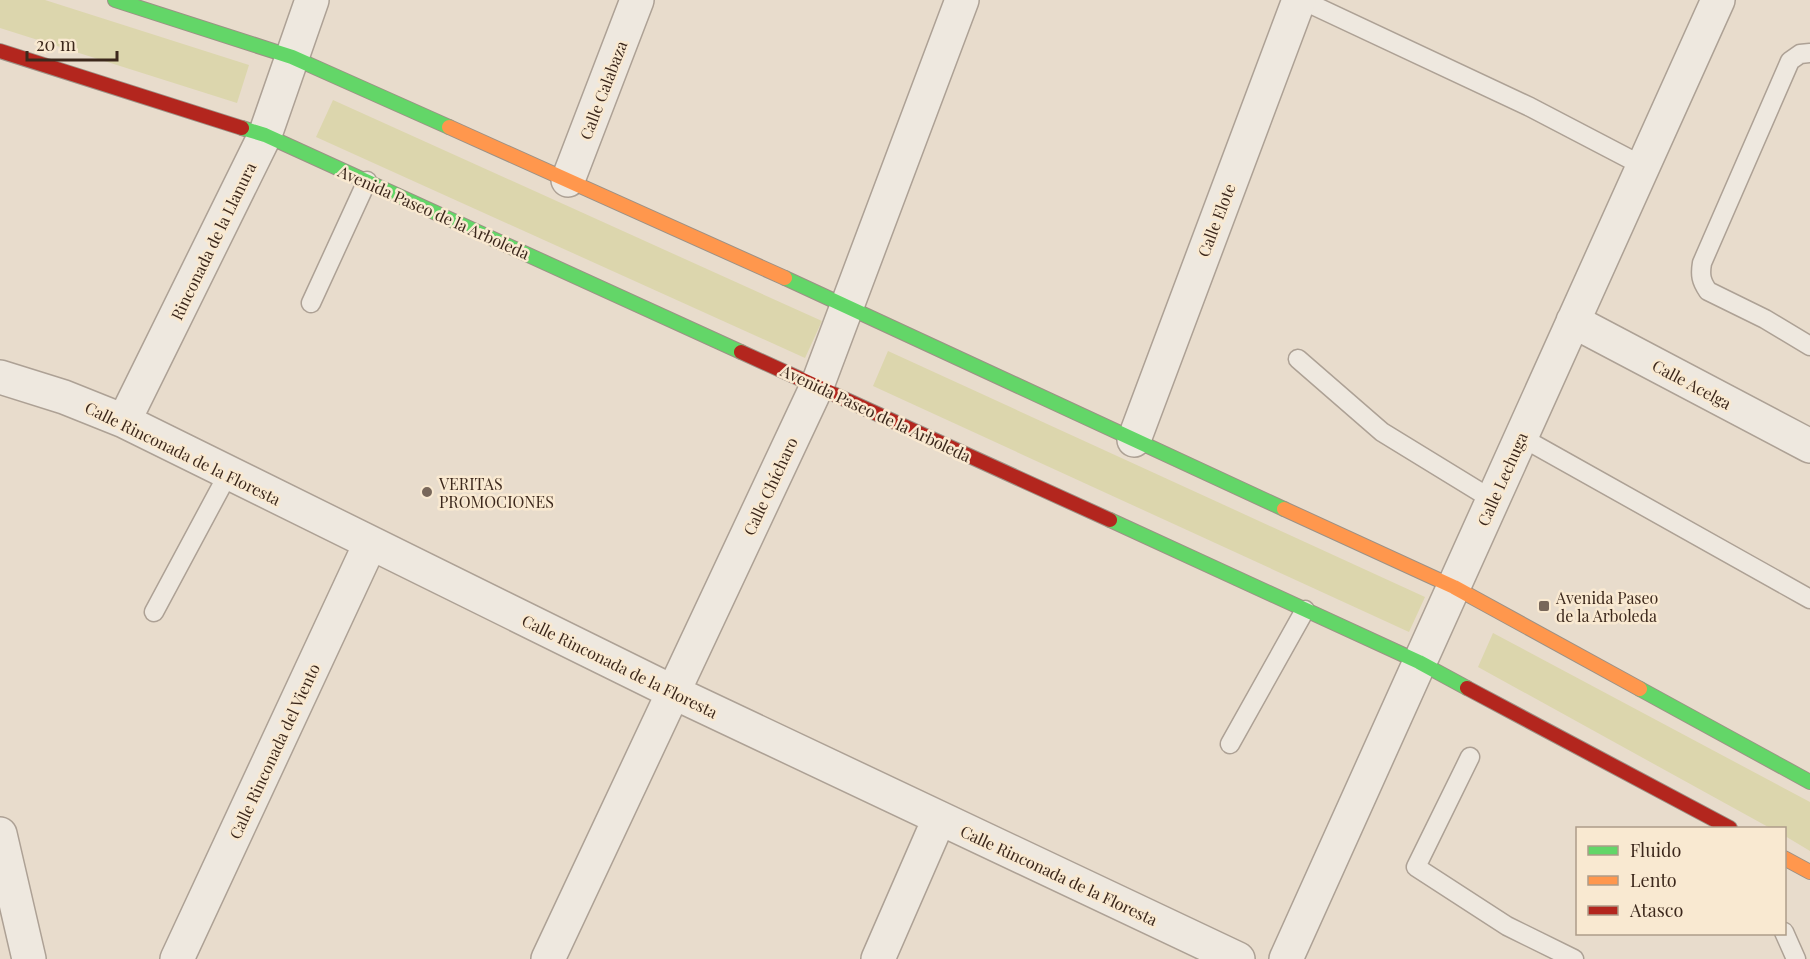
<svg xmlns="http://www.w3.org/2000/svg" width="1810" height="959" font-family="'Playfair Display',serif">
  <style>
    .green { fill: #dcd6ad }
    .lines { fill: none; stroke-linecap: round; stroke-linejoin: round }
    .lane-casing { stroke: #ada195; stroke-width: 21 }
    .street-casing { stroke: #ada195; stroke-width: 36 }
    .fast-casing { stroke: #9c9185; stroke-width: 16 }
    .slow-casing { stroke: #9c9185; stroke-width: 16 }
    .jam-casing { stroke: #9c9185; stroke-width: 16 }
    .lane { stroke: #eee8df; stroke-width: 18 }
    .street { stroke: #eee8df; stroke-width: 33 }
    .fast { stroke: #63d668; stroke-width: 14 }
    .slow { stroke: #ff974d; stroke-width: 14 }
    .jam { stroke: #b3261e; stroke-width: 14 }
    .poi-dot { fill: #78675a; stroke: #f9e9d1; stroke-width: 2 }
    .labels { text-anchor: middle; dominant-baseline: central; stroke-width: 5; stroke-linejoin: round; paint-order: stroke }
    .street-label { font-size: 16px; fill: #3c281c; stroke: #f9e9d1 }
    .poi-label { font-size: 16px; fill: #3c281c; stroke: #f9e9d1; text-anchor: start }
  </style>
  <rect width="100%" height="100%" fill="#e8dccc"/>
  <path class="green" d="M0,0h45l204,65 -12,38 -237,-75z
    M333,100l489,221 -17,37 -489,-221z
    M888,351l537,246 -16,35 -536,-246z
    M1493,633l317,169v49l-25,-15 -1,-8h-14l-292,-161z"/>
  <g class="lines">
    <g class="lane-casing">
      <path id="lane" d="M1302,0l228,107 113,59
        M1810,53l-10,1 -10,7 -88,202c-2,12 -1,18 6,28l57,28 45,27
        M311,303l56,-122
        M1298,359l84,73 111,68
        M1521,437l289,162
        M154,612l74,-138
        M1230,744l75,-134
        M1470,757l-54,110 91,59 67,33
        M1784,932l12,27"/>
    </g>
    <g class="street-casing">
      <path id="street" d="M568,180l69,-180
        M1573,321l237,125
        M0,377l64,20 60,24 549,271 565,267
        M124,421l141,-286 47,-135
        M1134,440l165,-440
        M0,834l29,125
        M177,959l193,-415
        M548,959l269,-573 145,-386
        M878,959l61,-140
        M1286,959l432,-959"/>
    </g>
    <g class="fast-casing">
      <path id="fast" d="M115,0l177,57 157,70
        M242,128l23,7 476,217
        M785,278l499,231
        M1110,520l309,142 48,26
        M1640,689l170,93"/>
    </g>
    <g class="slow-casing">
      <path id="slow" d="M449,127l336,151
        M1284,509l170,78 186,102
        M1784,858l26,14"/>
    </g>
    <g class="jam-casing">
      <path id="jam" d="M0,51l242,77
        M741,352l369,168
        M1467,688l263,140"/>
    </g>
    <use href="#lane" class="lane"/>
    <use href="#street" class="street"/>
    <use href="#fast" class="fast"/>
    <use href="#slow" class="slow"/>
    <use href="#jam" class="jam"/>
  </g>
  <g class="poi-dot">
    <circle cx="427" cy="492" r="6"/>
    <rect x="1538" y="600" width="12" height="12" rx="3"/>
  </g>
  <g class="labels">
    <g class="street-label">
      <text transform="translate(603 90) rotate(-69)">Calle Calabaza</text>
      <text transform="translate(434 212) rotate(24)">Avenida Paseo de la Arboleda</text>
      <text transform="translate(1216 220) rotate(-69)">Calle Elote</text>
      <text transform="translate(213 241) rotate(-64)">Rinconada de la Llanura</text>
      <text transform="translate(1692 384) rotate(28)">Calle Acelga</text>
      <text transform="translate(876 413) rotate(25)">Avenida Paseo de la Arboleda</text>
      <text transform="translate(183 453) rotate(26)">Calle Rinconada de la Floresta</text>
      <text transform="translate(1502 479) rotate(-66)">Calle Lechuga</text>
      <text transform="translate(770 486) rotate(-65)">Calle Chícharo</text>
      <text transform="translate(620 666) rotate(26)">Calle Rinconada de la Floresta</text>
      <text transform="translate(274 751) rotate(-65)">Calle Rinconada del Viento</text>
      <text transform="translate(1059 875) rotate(25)">Calle Rinconada de la Floresta</text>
    </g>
    <g class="poi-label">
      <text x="439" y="483">VERITAS<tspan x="439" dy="18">PROMOCIONES</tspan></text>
      <text x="1556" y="597">Avenida Paseo<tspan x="1556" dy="18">de la Arboleda</tspan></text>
    </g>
  </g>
  <rect x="1576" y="827" width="210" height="108" fill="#f9e9d1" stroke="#ad9c89" stroke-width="1.5"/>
  <rect x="1588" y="846" width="30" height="9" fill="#63d668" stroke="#ad9c89" stroke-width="1.5"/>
  <text x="1630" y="857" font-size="18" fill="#3c281c">Fluido</text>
  <rect x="1588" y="876" width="30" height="9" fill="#ff974d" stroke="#ad9c89" stroke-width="1.5"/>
  <text x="1630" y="887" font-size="18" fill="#3c281c">Lento</text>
  <rect x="1588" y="906" width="30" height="9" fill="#b3261e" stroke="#ad9c89" stroke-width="1.5"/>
  <text x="1630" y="917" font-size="18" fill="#3c281c">Atasco</text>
  <path d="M27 51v9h90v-9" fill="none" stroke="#3c281c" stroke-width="3"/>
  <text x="36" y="51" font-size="18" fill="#3c281c" stroke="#f9e9d1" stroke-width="4.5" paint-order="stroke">20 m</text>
</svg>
